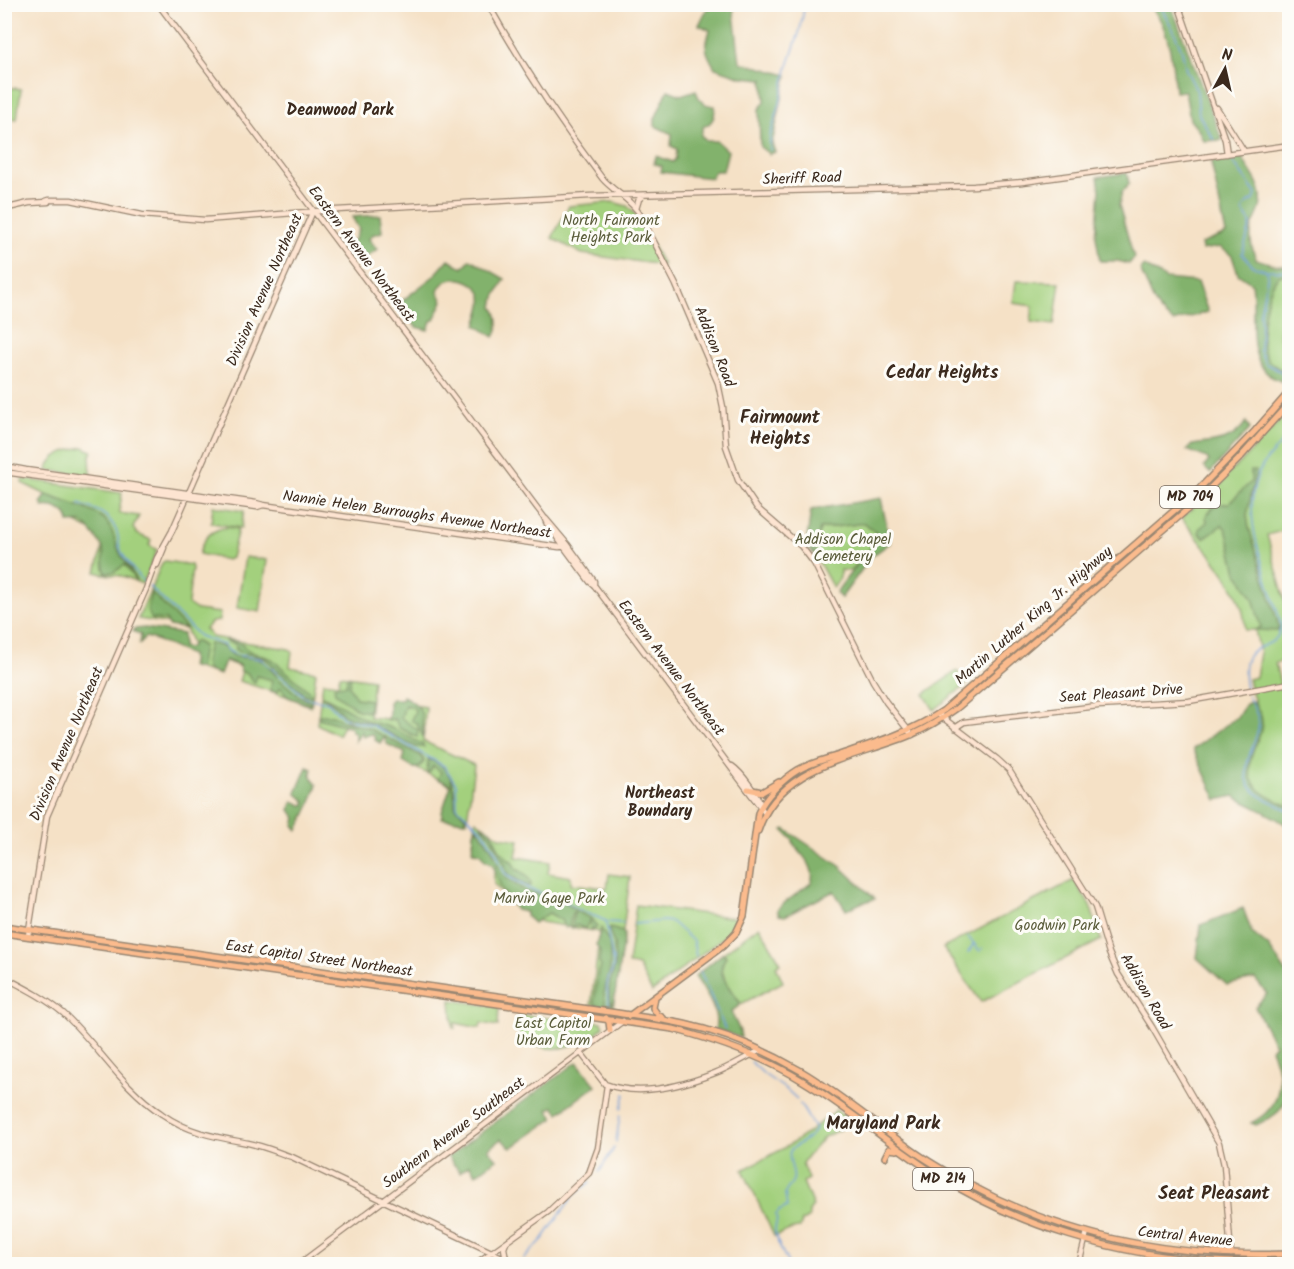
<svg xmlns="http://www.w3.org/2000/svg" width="1294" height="1269" font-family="Kalam,sans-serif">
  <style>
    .green { fill: #a3d07d; stroke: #6f7d4e; stroke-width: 1.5 }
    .forest { fill: #82b26c; stroke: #5e6e45; stroke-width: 1.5 }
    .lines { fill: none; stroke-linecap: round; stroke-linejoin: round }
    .stream { stroke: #6f9dd8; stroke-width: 1.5 }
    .secondary-casing { stroke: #988672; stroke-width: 7 }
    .primary-casing { stroke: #988672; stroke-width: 8 }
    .secondary { stroke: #fde4d1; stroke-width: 4.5 }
    .primary { stroke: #fbbb8d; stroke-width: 5 }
    .labels { text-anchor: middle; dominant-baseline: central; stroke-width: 6; stroke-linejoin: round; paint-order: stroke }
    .shield { fill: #fdfcf7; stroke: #75695f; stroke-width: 1.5 }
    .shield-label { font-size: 14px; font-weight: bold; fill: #3b2a1e }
    .street-label { font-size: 15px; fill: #3b2a1e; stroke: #fdfcf7 }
    .park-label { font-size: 15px; fill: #5a5c3a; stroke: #fdfcf7 }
    .neighbourhood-label { font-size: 16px; font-weight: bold; fill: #3b2a1e; stroke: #fdfcf7 }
    .quarter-label { font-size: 18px; font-weight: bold; fill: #3b2a1e; stroke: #fdfcf7 }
  </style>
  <rect width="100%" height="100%" fill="#fdfcf7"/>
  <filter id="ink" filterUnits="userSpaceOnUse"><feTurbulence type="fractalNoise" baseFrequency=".0167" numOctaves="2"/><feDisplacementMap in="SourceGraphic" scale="12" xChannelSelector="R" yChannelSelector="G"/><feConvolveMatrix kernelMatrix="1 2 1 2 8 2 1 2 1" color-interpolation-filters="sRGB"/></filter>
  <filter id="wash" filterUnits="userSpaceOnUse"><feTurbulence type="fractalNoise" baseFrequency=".008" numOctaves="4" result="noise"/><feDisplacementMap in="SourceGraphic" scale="24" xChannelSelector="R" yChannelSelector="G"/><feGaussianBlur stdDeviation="1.35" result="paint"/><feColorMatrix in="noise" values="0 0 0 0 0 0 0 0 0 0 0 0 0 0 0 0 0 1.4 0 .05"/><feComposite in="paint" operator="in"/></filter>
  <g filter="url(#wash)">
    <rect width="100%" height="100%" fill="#f5e1c6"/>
    <path class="green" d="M5,87l16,2 -4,30 -12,-1z
      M612,202l15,4 10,10 26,49 -81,-11 -30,-16 17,-32z
      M1289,274v25l-8,15 -1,22 9,18v20c-7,-4 -18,-8 -22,-16 -11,-18 -1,-66 10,-82z
      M1016,281l44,1 -6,43 -23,-3 2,-16 -20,-3z
      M1289,411v118l-22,6 22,80v44l-14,4 14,55v88c-21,-9 -46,-19 -39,-48 2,-8 9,-17 10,-26 1,-19 -8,-35 -12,-53l8,-2 4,-25 -5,-22h-10c1,-41 -40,-80 -63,-112l61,-58z
      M83,447l9,4 -2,5 1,20 -44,-6c6,-18 21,-19 36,-23z
      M23,479l99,14 -3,20 20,3 -6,12 4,6 14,6 -2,5 8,5 -14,34c-6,-1 -11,-5 -18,-7 -10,-3 -19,-1 -29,-5l9,-34 -33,-17 1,-13 -51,-25z
      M213,506l31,5 -3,17 -30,-5z
      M865,523l11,10 1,6 -13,19 -14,13 -10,-1v8l-7,10 -18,-33 4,-26z
      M227,527l11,2 -7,29 -4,2 -28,-6c4,-17 12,-24 28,-27z
      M245,557l22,3 -7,52 -23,-4z
      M165,561l26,4 1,3 -4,36 9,6 23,3 -1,8 -7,1 -7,7 7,8 77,12 3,2 -2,16 26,5 -5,35 -19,-9 -53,-17 4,-13 -18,-7 -5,14 -30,-9c5,-16 2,-27 -7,-40l-45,-7 24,-56z
      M957,671l10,13 -33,26 -10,-16z
      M340,675l33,5 -4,37 27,3 4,-17 26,4 -3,34 51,24 -7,56 -26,-3 10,-33 -44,-21 6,-13 -67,-31 -8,15 -21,-11 6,-42 15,2z
      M476,820l24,17 19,3 -3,17 34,5 -2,11 23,4v7l36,4 2,-14 21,3 -17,131 -22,-3 9,-73 -59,-10 -28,-17 -19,-21v-22l-10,-11 -12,-1z
      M1074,880l16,25 11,35 -120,62 -38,-54z
      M636,905l100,13 1,2 -12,16 -73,56 -14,-26 -10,-2z
      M759,926l22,37 -5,3 7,16 -42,22c-8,-13 -16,-18 -19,-35 -1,-5 3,-9 3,-15h-3z
      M451,1000l48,7 -1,19 -17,-3 -1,5 -25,-5v5h-2z
      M520,1015l65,7 1,-2 16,2 2,4 -17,15 -3,-2c-22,14 -47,13 -67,-6z
      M836,1110l16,13 -28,14 -22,26 6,16 -5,3 10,24 -4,6v5l-7,4 -2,7c-11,0 -16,6 -26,8l-31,-66c25,-14 53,-26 74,-45 7,-6 13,-8 19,-15z"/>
    <path class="forest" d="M709,5h24l7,57 47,13 -15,69 3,8 -6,2 -9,-7 -1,-38 6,-7 -2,-23 -21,-2 -27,-9c-10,-17 -11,-19 -5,-38l-11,-5z
      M1148,5h23l51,135 -19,1 -4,-10 -9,-11 -5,-29 -10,1c-2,-26 -5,-70 -27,-87z
      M668,90l13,5 15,-5c3,11 7,15 19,16 0,11 -2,17 -12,21l-2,8 5,6h11l11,10 -5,20h-8l-4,7 -50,-6 1,-6 -8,-2 2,-8 17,6 3,-4 1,-9 -6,-3 1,-12 -17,-8v-7z
      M1242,157c6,13 17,23 19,38 1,11 -2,17 -7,27 -6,12 -3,25 2,37l19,6 14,1v8l-11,2c-12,16 -22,64 -11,82 4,8 15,12 22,16v11c-5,-3 -12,-5 -17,-8 -29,-19 -15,-64 -20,-93l-14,-10 -6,-18 -12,-9 -18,3 -1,-6 25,-10 -15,-72z
      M1127,173l2,11 -7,8 -3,13 15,53 -5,6 -11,-3h-18l-4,-25 4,-46 -2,-13z
      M380,215l2,17 -10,3 -3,4 8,10 -18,13 -13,-16 9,-7 4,-10 -7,-12z
      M449,259l14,9 7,-9 35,20 -10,18 -2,10c6,8 7,21 1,30l-18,-12c3,-9 8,-20 6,-29 -5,-18 -38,-26 -44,-4l5,9 -9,19 -3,1 -3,9 -12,-3 -18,-23 36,-28z
      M1144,266l22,13 31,3 11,30 -35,10c-24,-18 -20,-27 -33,-52z
      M1246,422l4,7 -40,44 -6,-6 5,-6 -2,-3 -20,-8 5,-5c23,-4 39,-1 54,-23z
      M1251,471h5l-9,44 2,13 30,99 -1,4 -23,-1 6,-3 -8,-29 -16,-26 -11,-43 -4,-4 -18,13 -5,-5v-4l8,-7 -1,-6 9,-11 14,-2 22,-21z
      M47,495c14,6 53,16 60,27 8,11 8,24 15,35 4,8 13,15 14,24l-11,-16 -11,7 -8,1c-5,-9 -1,-14 -3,-24 0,-4 -18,-25 -20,-26 -3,-1 -11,0 -14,0 0,-12 -16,-18 -26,-16l-2,-4z
      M881,498l9,45 -19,14 -30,41 -5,-5c12,-19 28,-35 41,-54l-1,-6 -11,-10 -45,6 -5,26 -9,-9 5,-36z
      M151,592l36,37 -18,-3 -3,-6 -14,-1c-8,-10 -2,-18 -1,-27z
      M145,628l38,6v13l6,1 6,-7 8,5 -3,20 -2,2 -6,-1 -1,-12c-15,-5 -32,-16 -46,-18l-6,8 2,-10 -8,-4 2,-2z
      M224,640l14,2 13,10 21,7 40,35v3l-8,-3 -38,-35 -29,-8 -2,-2 2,-1 -2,-4 -5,-1z
      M209,643l15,4 11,10 20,1 10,4 14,17 20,17 12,6 -1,3 -22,-8 -7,-9h-2l-1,4 -8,-1 2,-11 -15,-4 -2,6 -2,-1 -6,-8 -7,-2 -1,-6 -13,-5 -6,14 -12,-3 -3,-8z
      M347,677h4l-2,9 7,12 14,2 -2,12 -10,-2 -23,-17 -1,-7 12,-1z
      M321,696c14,4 31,16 44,23 6,4 12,4 18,6 14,4 26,13 39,19l2,3h-8l-45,-23 -28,-9 -8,-10z
      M403,696c13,7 20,12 19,27 0,7 3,8 1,14l-6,-13 -6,-4 4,-9 -2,-4 -8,-2 -4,13 17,12 -1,7 -18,-9 -4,-9 -9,1 3,-6v-12l3,-3h10z
      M1253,701c4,6 9,14 9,21 1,9 -5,19 -8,27 -14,34 7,46 35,57v21c-17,-13 -37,-20 -55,-31l-17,4 -24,-51 44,-32 9,-13z
      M320,715h13l9,6 26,7 52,27 3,3 1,4 -6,6h-5l-10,-6 2,-9 -18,-9 -3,-7 -4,6 -5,-3 -1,-4 -3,-2 -8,3 -1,-6 -7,10v-8l-4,-2v-4l-33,-9z
      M428,759c23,6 27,26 27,47l11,12 -1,3 -21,-3 -2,-6 9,-27 -13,-6 3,-7 -8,-6 -3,6 -3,1z
      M307,767l5,2 -1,7 6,9 -7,20 -12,25 -4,-5 2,-7 -6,-8 3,-9 9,4h3v-4l-9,-8z
      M480,824l12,8 7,17 10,11 3,1 4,8c7,2 15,10 15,17h-3c-8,-5 -24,-11 -23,-21l-14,-28z
      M477,827l16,24 8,22 6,6 19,12 38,10 12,10 15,7 6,9 -2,2 -4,1 -1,-10 -5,9 -8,-4 -5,3 2,-16 -2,1 -3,14 -4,1 -4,-8 -12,-7 -15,10 -8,-7v-4l-10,-2 -14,-20 -9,-25 -9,-6 -4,-6 -7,-1 1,-20z
      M785,829l55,37 35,33 -14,4 -15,7 -12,-19 -49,25 -6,-1 -2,-5 6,-6 28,-21c6,-16 -9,-27 -18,-40v-3l-10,-10z
      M1243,908l9,25 17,14 17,25 3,1v116c-5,22 -12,26 -33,36l-5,-2c32,-16 33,-45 20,-74l4,-4 -20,-38 12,-13 -12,-15 -28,6 -30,-27 4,-33z
      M601,928l9,16v26l-6,23 1,9 2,3 4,-2 -2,-10 1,-11 5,-15 -1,-23 -5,-14 1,-2 13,4 1,2 -10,67 -4,6 -14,-2 -2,-3 4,-30 3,-5 -2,-5 1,-10 -4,-7z
      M722,954l4,2c-1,3 -3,6 -4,9 -3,13 13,30 19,39l-10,8 9,19 1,7 -26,-9c5,-18 -11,-38 -20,-53z
      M577,1062l19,23 -37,28 -5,-6 -6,2 6,9 -43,30 -10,-9 -13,10 9,10 -21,15 -7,-9 -9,7 -12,-15z"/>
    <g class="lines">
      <path class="stream" d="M1159,4l15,27 8,20 4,19 11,21 2,24 15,25
        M770,150v-14l10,-32 7,-35 13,-39 5,-26
        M1233,162l23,32 -2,6c-18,9 -10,12 -3,24l-9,30 12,13 12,3 2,4 -8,39 1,13 -1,25 6,13 14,7 10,8
        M1266,270l24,1
        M79,504c16,5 30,9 37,26 3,6 2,12 4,18 3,10 18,28 25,35
        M149,586l50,50 25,9 5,6 8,4 24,4 45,39 22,4 15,16 30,8 71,40 12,18 1,23 26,24 14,23 7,18 5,5 20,12 35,11 12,8 32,14 16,1
        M1246,689c-11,-58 32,-30 35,-64 -11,-46 -47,-115 -18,-160 7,-11 18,-21 27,-31
        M1247,694c4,10 12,19 12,30 -1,9 -5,19 -8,27 -15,40 8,44 39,60
        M606,921c1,15 7,30 7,46 0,5 -4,8 -5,13 -2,8 -1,16 1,24
        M634,924l30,-3 8,1 21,19 3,15
        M968,937l12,14
        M982,948v1
        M968,953l6,-10
        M700,971l25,58
        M751,1062l14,13 22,15 10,9
        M621,1109l4,-15
        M616,1142l4,-27
        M599,1172l15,-24
        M524,1259l19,-20 30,-43 17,-14
        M788,1264c-3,-10 -14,-23 -13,-34 0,-7 3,-6 1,-15l3,-4 8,-4 -2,-14c2,-4 6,-8 8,-13 3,-9 -6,-18 -3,-29 7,-8 22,-12 25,-22l-15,-25"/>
    </g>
  </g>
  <g filter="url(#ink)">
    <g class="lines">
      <g class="secondary-casing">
        <path id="secondary" d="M158,4l386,513 3,7 43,58 4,3 171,228
          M488,4c34,61 72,119 114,174 12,14 30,22 39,38l35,69 42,98 5,24 3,39 12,34 19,28 44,38 13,17 59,118 13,21 26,33
          M1178,4l47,136 2,14
          M4,5l1,-1
          M1217,108l27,43
          M46,201l3,-1h22l71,15 63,5 114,-9 271,-15 384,-10 49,-4 267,-37
          M4,209l25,-6 19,-1
          M636,209l3,-10 5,-4
          M4,466l22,4 230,33 7,2 296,42 9,-2
          M4,472l253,35 6,-2
          M546,519l22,26 26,36v4
          M157,565l7,-17
          M938,714l59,45 12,11 86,137 14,46 9,21 34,53 67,116 5,22 7,89
          M955,728l9,-6 134,-16 91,-5 101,-18
          M732,766c9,6 28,31 29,41
          M28,936l19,-120 99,-227 11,-31 15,-27 141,-320
          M4,977c21,11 41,21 59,36 35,32 59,75 99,101 27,19 54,23 86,29 15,3 29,9 44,14l214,102 17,5
          M581,1053l24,31c34,13 77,2 110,-11 16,-6 31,-16 46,-23
          M506,1259l-2,-11 2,-5
          M299,1264l324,-243
          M475,1264l73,-52 41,-39 9,-25 9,-63
          M1079,1264l8,-32
          M1080,1264l101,-4"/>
      </g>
      <g class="primary-casing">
        <path id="primary" d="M748,789l14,3 17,-10
          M758,831c21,-67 99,-73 155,-97 16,-7 30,-16 44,-26l240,-207 41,-41 52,-58
          M4,926l613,87c22,4 45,6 67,11 41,9 81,26 117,47 39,23 74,53 111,79 18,13 38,24 58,35 99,54 208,73 320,69
          M4,933l669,96c46,12 89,27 130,52 47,28 88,65 134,94 82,52 179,80 275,86 26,2 52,1 78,1
          M655,997l-2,11 5,7 5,3
          M629,1016l94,-70 13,-13 8,-17 14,-103c7,-16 25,-34 40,-43 14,-8 29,-11 44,-16 35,-12 71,-23 102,-44l254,-220 57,-59 35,-40
          M606,1018l3,4 1,8
          M885,1157l4,-8 8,1"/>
      </g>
      <use href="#secondary" class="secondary"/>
      <use href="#primary" class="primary"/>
    </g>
  </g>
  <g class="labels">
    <g class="shield">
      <rect x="1160" y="486" width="60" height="22" rx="4.5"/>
      <rect x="913" y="1168" width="60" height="22" rx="4.5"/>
    </g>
    <g class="shield-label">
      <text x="1190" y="497">MD 704</text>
      <text x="943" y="1179">MD 214</text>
    </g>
    <g class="street-label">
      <text transform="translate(802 179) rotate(-2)">Sheriff Road</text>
      <text transform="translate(361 254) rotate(53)">Eastern Avenue Northeast</text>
      <text transform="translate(265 290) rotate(-66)">Division Avenue Northeast</text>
      <text transform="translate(714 347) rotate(68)">Addison Road</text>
      <text transform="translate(417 515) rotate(8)">Nannie Helen Burroughs Avenue Northeast</text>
      <text transform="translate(1034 616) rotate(-41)">Martin Luther King Jr. Highway</text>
      <text transform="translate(671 668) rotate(53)">Eastern Avenue Northeast</text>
      <text transform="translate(1121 694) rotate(-4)">Seat Pleasant Drive</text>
      <text transform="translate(67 744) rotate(-67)">Division Avenue Northeast</text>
      <text transform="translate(319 959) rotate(8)">East Capitol Street Northeast</text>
      <text transform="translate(1145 992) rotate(60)">Addison Road</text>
      <text transform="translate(454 1133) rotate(-37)">Southern Avenue Southeast</text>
      <text transform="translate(1185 1237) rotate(6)">Central Avenue</text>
    </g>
    <g class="park-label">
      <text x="611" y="221">North Fairmont<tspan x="611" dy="17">Heights Park</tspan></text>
      <text x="843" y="540">Addison Chapel<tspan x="843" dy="17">Cemetery</tspan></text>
      <text x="549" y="899">Marvin Gaye Park</text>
      <text x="1057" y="926">Goodwin Park</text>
      <text x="553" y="1024">East Capitol<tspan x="553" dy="17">Urban Farm</tspan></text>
    </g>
    <g class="neighbourhood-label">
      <text x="340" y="110">Deanwood Park</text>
      <text x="660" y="793">Northeast<tspan x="660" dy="18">Boundary</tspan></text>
    </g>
    <g class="quarter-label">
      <text x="942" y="373">Cedar Heights</text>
      <text x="780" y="418">Fairmount<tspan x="780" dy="21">Heights</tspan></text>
      <text x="883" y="1124">Maryland Park</text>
      <text x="1214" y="1194">Seat Pleasant</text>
    </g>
  </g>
  <rect width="1294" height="1269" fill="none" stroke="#fdfcf7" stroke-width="24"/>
  <g transform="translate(1225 69) rotate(8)" stroke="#fdfcf7" stroke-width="4.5" paint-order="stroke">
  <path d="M0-4.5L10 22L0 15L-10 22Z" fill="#3b2a1e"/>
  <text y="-9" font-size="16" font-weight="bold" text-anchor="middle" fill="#3b2a1e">N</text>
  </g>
</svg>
